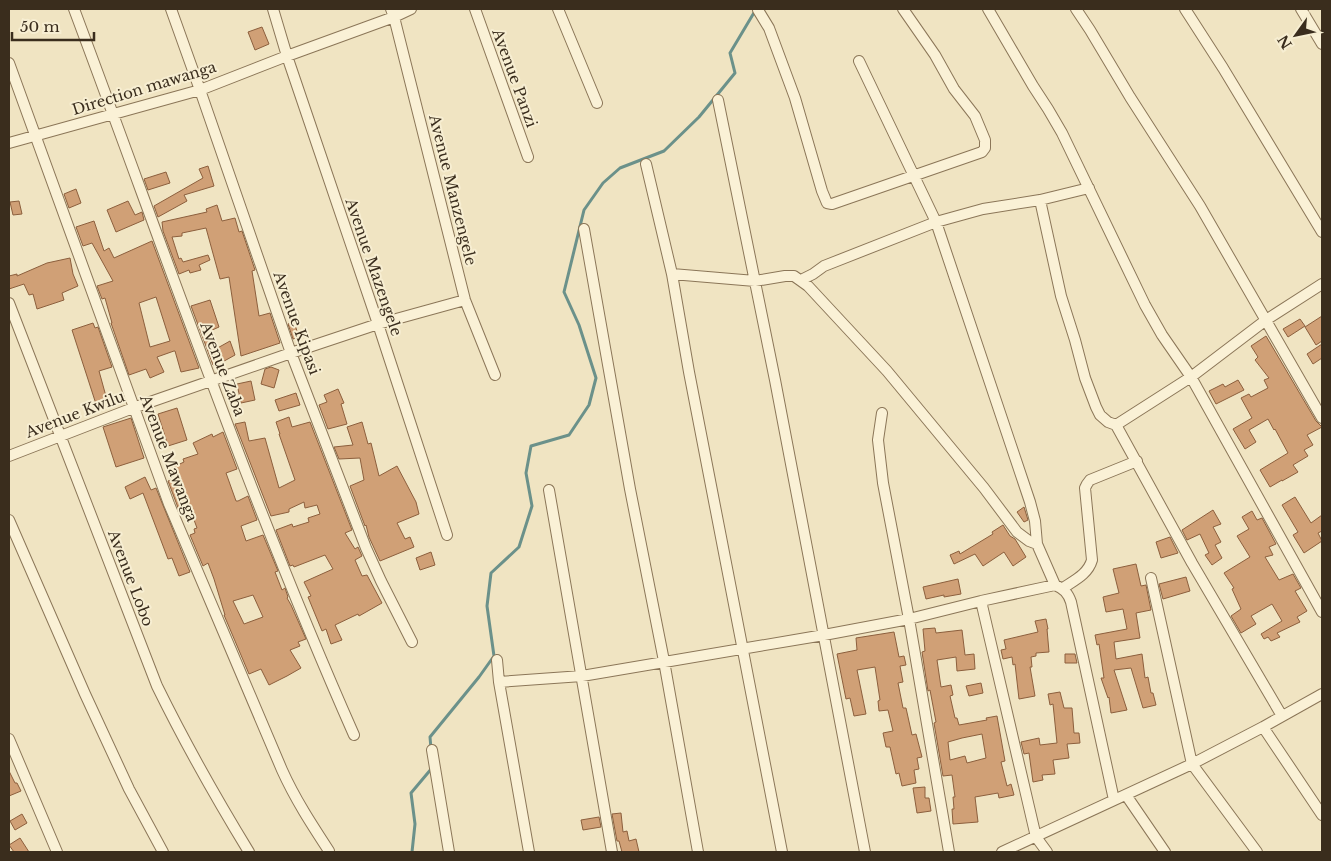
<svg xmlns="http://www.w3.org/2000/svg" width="1331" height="861" font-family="'Libre Baskerville',serif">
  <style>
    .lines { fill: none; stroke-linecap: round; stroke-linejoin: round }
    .stream { stroke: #6b918a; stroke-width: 3 }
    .building { fill: #d0a076; stroke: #8c5f3d; fill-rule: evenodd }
    .street-casing { stroke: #8b7658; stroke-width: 12 }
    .street { stroke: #faf1d6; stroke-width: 10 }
    .labels { text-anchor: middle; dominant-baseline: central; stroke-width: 4; stroke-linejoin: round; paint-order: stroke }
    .street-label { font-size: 15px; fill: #3a2d1d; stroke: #f7eed2 }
  </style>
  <rect width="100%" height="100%" fill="#f0e4c2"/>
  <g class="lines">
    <path class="stream" d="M431,749l-1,-12 49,-60 15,-21 -7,-50 4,-33 28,-26 13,-41 -6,-33 5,-27 38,-11 20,-30 7,-27 -17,-53 -15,-33 20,-82 19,-27 17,-15 44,-17 35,-34 36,-44 -5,-20 25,-42
      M412,852l3,-28 -4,-31 21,-25v-2"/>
  </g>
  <path class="building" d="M262,27l7,17 -14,6 -7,-18z
    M208,166l6,20 -30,9 3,6 -29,16 -4,-11 49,-28 -4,-9z
    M166,172l4,11 -22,7 -4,-11z
    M76,189l5,14 -12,5 -5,-14z
    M19,201l3,13 -9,1 -3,-13z
    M128,201l7,14 7,-3 2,8 -28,12 -9,-22z
    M217,205l5,16 13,-3 4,14 3,-1 13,39 -3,1 7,45 11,-3 10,30 -39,13 -12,-79 -9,2 -14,-51 -24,5v3l-10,1 7,22 2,-1 2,4 25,-7 2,5 -11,5 2,5 -11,3 -1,-3 -10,4 -16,-43 -1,-9 45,-10 -1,-3z
    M94,221l10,30 5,-3 5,10 38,-17 47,127 -18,4 -6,-21h-1l-17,6 7,15 -14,6 -4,-9 -17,6 -18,-52h1l-7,-25 -3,1 -5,-13 16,-5 -21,-38 -9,3 -7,-19zM156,297l14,44 -20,6 -11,-44z
    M70,258l3,16 5,12 -16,7 2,7 -27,9 -4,-15 -4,1 -5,-11 -15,5v-13l8,-2v2l30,-13z
    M210,300l9,27 -9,4 4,19 16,-9 5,14 -18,10h-4l-22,-59z
    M1322,316v25l-6,4 -11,-18z
    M1300,319l5,7 -17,11 -5,-8z
    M294,322l5,15 -6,2 -5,-15z
    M93,323l2,5 3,-1 14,40 -13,4 8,29 -11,4 -24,-74z
    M1266,336l50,85 6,6 -15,8 6,10 -9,5 4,6 -15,9 5,7 -16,9v-1l-12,7 -10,-17 28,-17 -13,-24 -1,1 -6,-11 -19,11 7,12 -11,7 -12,-20 19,-11 -11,-20 8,-4 2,3 17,-9 -4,-8 5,-2 -14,-18 3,-3 -7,-11z
    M1322,344v14l-9,6 -6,-10z
    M271,367l8,3 -5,18 -13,-4 4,-15z
    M1238,380l6,10 -28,14 -7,-13 14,-7 2,3z
    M251,381l4,19 -14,3 -4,-19z
    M338,389l6,14 -3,1 6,20 -19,5 -9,-24 8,-3 -3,-7z
    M296,393l4,12 -21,6 -4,-11z
    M177,408l10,32 -19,6 -10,-32z
    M289,417l3,10 18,-5 42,108 -7,3 10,16 3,-2 4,9 -7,4 7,16 5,-1 15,28 -23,13 -1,-2 -23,11 7,15 -11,4 -5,-15 -4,2 -14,-34 3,-1 -7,-14 29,-13 -8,-14 -31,12 -1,-2 -3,1 -14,-36 16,-6 1,3 16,-5 -1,-4 12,-4 -3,-9 -12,3 -1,-6 -15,7v3l-18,4 -36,-92 10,-2 4,19 16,-3 14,50 16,-8 -16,-46h1l-4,-12z
    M131,418l13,40 -28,9 -13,-40z
    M362,422l6,22 3,-1 8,33 18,-10 19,36 3,12 -22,9 8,16 5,-2 4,10 -34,14 -11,-24 -3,-12 -1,1 -15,-40 14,-6 -4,-22 -21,1 -5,-12 19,-2 -6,-18z
    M223,432l14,37 -11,4 10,28h2l10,-5 9,24 -16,6 5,15 17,-6 15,36 -3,1 7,18 3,-2 3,9 -1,1 4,7 15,34 -8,3 2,4 -10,4 11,18 -14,8 -18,9 -8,-16 -12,5 -25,-59h1l-11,-36 -6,-16 -5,3 -13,-31 5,-2 -1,-4 3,-1 -7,-19 -10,4 -12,-32 3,-1 -4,-10 17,-8 -1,-3 15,-5 -5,-11 19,-9 1,3zM253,595l10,22 -19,7 -11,-23z
    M145,477l6,13 5,-2 34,84 -11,4 -7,-18 -4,1 -25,-66 -13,6 -5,-12z
    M1295,497l16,26 11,-8v16l-4,2 4,8 -18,12 -11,-18 5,-3 -16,-27z
    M1024,507l4,13 -4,2 -7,-10z
    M1213,510l8,14 -8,3 8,15 -6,3 7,13 -10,7 -7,-10 4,-2 -9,-19 -13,6 -5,-10z
    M1252,511l5,9 5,-2 14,26 -7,3 4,8 -8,2 14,23 14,-6 8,14 -6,3 12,20 -10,6 3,5 -23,11 3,4 -9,4 -3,-4 -4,2 -3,-5 21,-13 -10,-17 -21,12 5,8 -15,9 -10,-17 10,-7 -9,-20 2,-1 -10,-15 26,-16 -13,-21 12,-7 -7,-12z
    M1003,525l7,11 5,3 11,18 -13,9 -9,-14 -21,14 -8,-12 -21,10 -4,-9 9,-4 1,3 33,-20 -1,-2z
    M1170,537l8,16 -17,5 -5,-16z
    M431,552l4,13 -15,5 -4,-12z
    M1136,564l5,22 5,-1 5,25 -15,3 4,25 -26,4 2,17 26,-5 3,24 3,-1 3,16h2l3,12 -13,3 -12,-40 -17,2 13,40 -16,3 -2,-16 -1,1 -7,-20h3l-5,-34 -2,1 -2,-10 32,-6 -4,-20 -17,3 -3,-15 16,-4 -6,-24z
    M1186,577l4,14 -27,8 -4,-15z
    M958,579l3,15 -17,3v-2l-18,4 -3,-12z
    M1046,619l2,10h-1l2,23 -13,1v3l-5,1 1,10h-2l5,29 -16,3 -4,-35 -2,1 -1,-8 -9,2 -2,-9 5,-1 -2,-9 34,-8 -3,-11z
    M935,628l1,5 26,-3 3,25 9,-1 1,15 -18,2 -1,-14 -19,3 4,27 10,-2 2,10 -3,1 5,22h2l2,7 28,-5 -1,-2 11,-2 8,45 -4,1 6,24 4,-2 3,11 -15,3 -1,-5 -23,4 3,25 -25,2 -1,-15h2l-1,-12h2l-3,-22 -9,1 -9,-53 2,-1 -6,-32 -2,1 -6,-39 3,-1 -2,-22zM982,734l4,24 -19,5 -2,-7 -15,4 -2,-18 14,-4z
    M894,632l5,25 5,-1 2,9 -6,1 3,16 -5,1 5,25h3l6,27 4,-1 6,23 -5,1 2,11 -5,1 2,13 -14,3 -3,-13 -3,1 -6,-27h-4l-3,-14 10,-2 -5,-21 -9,1 -1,-10 2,-1 -5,-33 -18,3 9,44 -12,2 -4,-18 -4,1 -9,-45 20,-4 -1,-12z
    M1065,654h10l2,9h-12z
    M981,683l2,10 -14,3 -3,-10z
    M1060,692l4,16h8l2,25h5l1,10 -13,1 2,14 -16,2 2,14 -13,1 1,5 -10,2 -4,-29 -5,1 -3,-12 18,-4 1,7 17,-2 -4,-39 -3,1 -2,-11z
    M9,771l6,12h2l4,8 -12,5z
    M925,787v11h4l2,13 -14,2 -4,-25z
    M621,813l2,19 4,-1 2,10 7,-2 3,13h-17l-3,-11h-2l-5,-27z
    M22,814l5,9 -12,7 -5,-9z
    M599,817l2,10 -18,3 -2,-10z
    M20,838l9,14h-15l-5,-7z"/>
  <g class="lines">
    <g class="street-casing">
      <path id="street" d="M74,9c91,243 175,489 280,726
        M171,9l29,81 91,263 75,195 15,33 31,61
        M273,9l14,47 91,268 69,211
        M391,9l3,8 71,283 30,75
        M475,9l53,148
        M558,9l39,94
        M988,9l45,77 15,23 14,24 83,172 17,30 29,42 131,235
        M1076,9l14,21 40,67 70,109 122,212
        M1185,9l38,59 99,164
        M1301,9l21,35
        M758,10l11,18 26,70 27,93 5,12 5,1 150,-52 3,-4v-8l-10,-24 -21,-27 -19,-34 -32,-46
        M859,61l77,161 94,280 5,19 2,23 18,41c9,4 13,8 16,17l43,198
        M9,63l160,441 113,266c13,29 30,55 47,81
        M718,100l57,280 90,472
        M9,143l191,-53 87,-34 107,-39 17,-8
        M646,164l26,110 17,98 93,480
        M1040,200l21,96 14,44 10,38 11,29 4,8 8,7 8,3 76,138 90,153
        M584,229l46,260 34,172 34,191
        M672,274l83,7 30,-5h9l14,10 79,85 97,117 33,44 12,9 8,3
        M801,280l12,-6 11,-8 112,-44 47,-13 57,-9 49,-12
        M9,303l148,383c28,57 59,112 92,166
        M882,413l-4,27 5,43 26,136 40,233
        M1116,425l75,-48 75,-57 56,-36
        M9,456l124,-48 158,-55 87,-29 87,-24
        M549,490l63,362
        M9,520l76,174 44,95 34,63
        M1151,578l41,186 65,88
        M1063,588c12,-8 25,-14 29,-28l-7,-72 2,-4 3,-4 47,-19
        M981,601l55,236 11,15
        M497,660l2,22 30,170
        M499,682l83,-6 242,-41 85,-16 72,-18 74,-16
        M1263,727l59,88
        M9,739l48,113
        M432,750l17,102
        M1126,795l39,57
        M1002,852l190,-88 71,-37 59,-33"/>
    </g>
    <use href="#street" class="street"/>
  </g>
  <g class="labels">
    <g class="street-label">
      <text transform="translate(515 78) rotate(70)">Avenue Panzi</text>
      <text transform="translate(144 88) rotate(-17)">Direction mawanga</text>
      <text transform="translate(453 190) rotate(76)">Avenue Manzengele</text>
      <text transform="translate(374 267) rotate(71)">Avenue Mazengele</text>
      <text transform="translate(297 323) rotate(70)">Avenue Kipasi</text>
      <text transform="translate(223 369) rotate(69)">Avenue Zaba</text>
      <text transform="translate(75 414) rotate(-21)">Avenue Kwilu</text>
      <text transform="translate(169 458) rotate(69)">Avenue Mawanga</text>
      <text transform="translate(131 578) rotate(69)">Avenue Lobo</text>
    </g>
  </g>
  <rect width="1331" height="861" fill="none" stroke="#3a2d1d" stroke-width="20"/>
  <g transform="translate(1296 35) rotate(237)" stroke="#f7eed2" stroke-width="4" paint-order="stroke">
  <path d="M0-4L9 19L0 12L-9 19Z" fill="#3a2d1d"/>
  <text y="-8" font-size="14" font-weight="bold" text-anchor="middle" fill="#3a2d1d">N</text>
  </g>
  <path d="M12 32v8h82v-8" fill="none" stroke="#3a2d1d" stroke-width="2.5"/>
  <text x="20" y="32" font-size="15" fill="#3a2d1d" stroke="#f7eed2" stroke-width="4" paint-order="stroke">50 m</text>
</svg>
